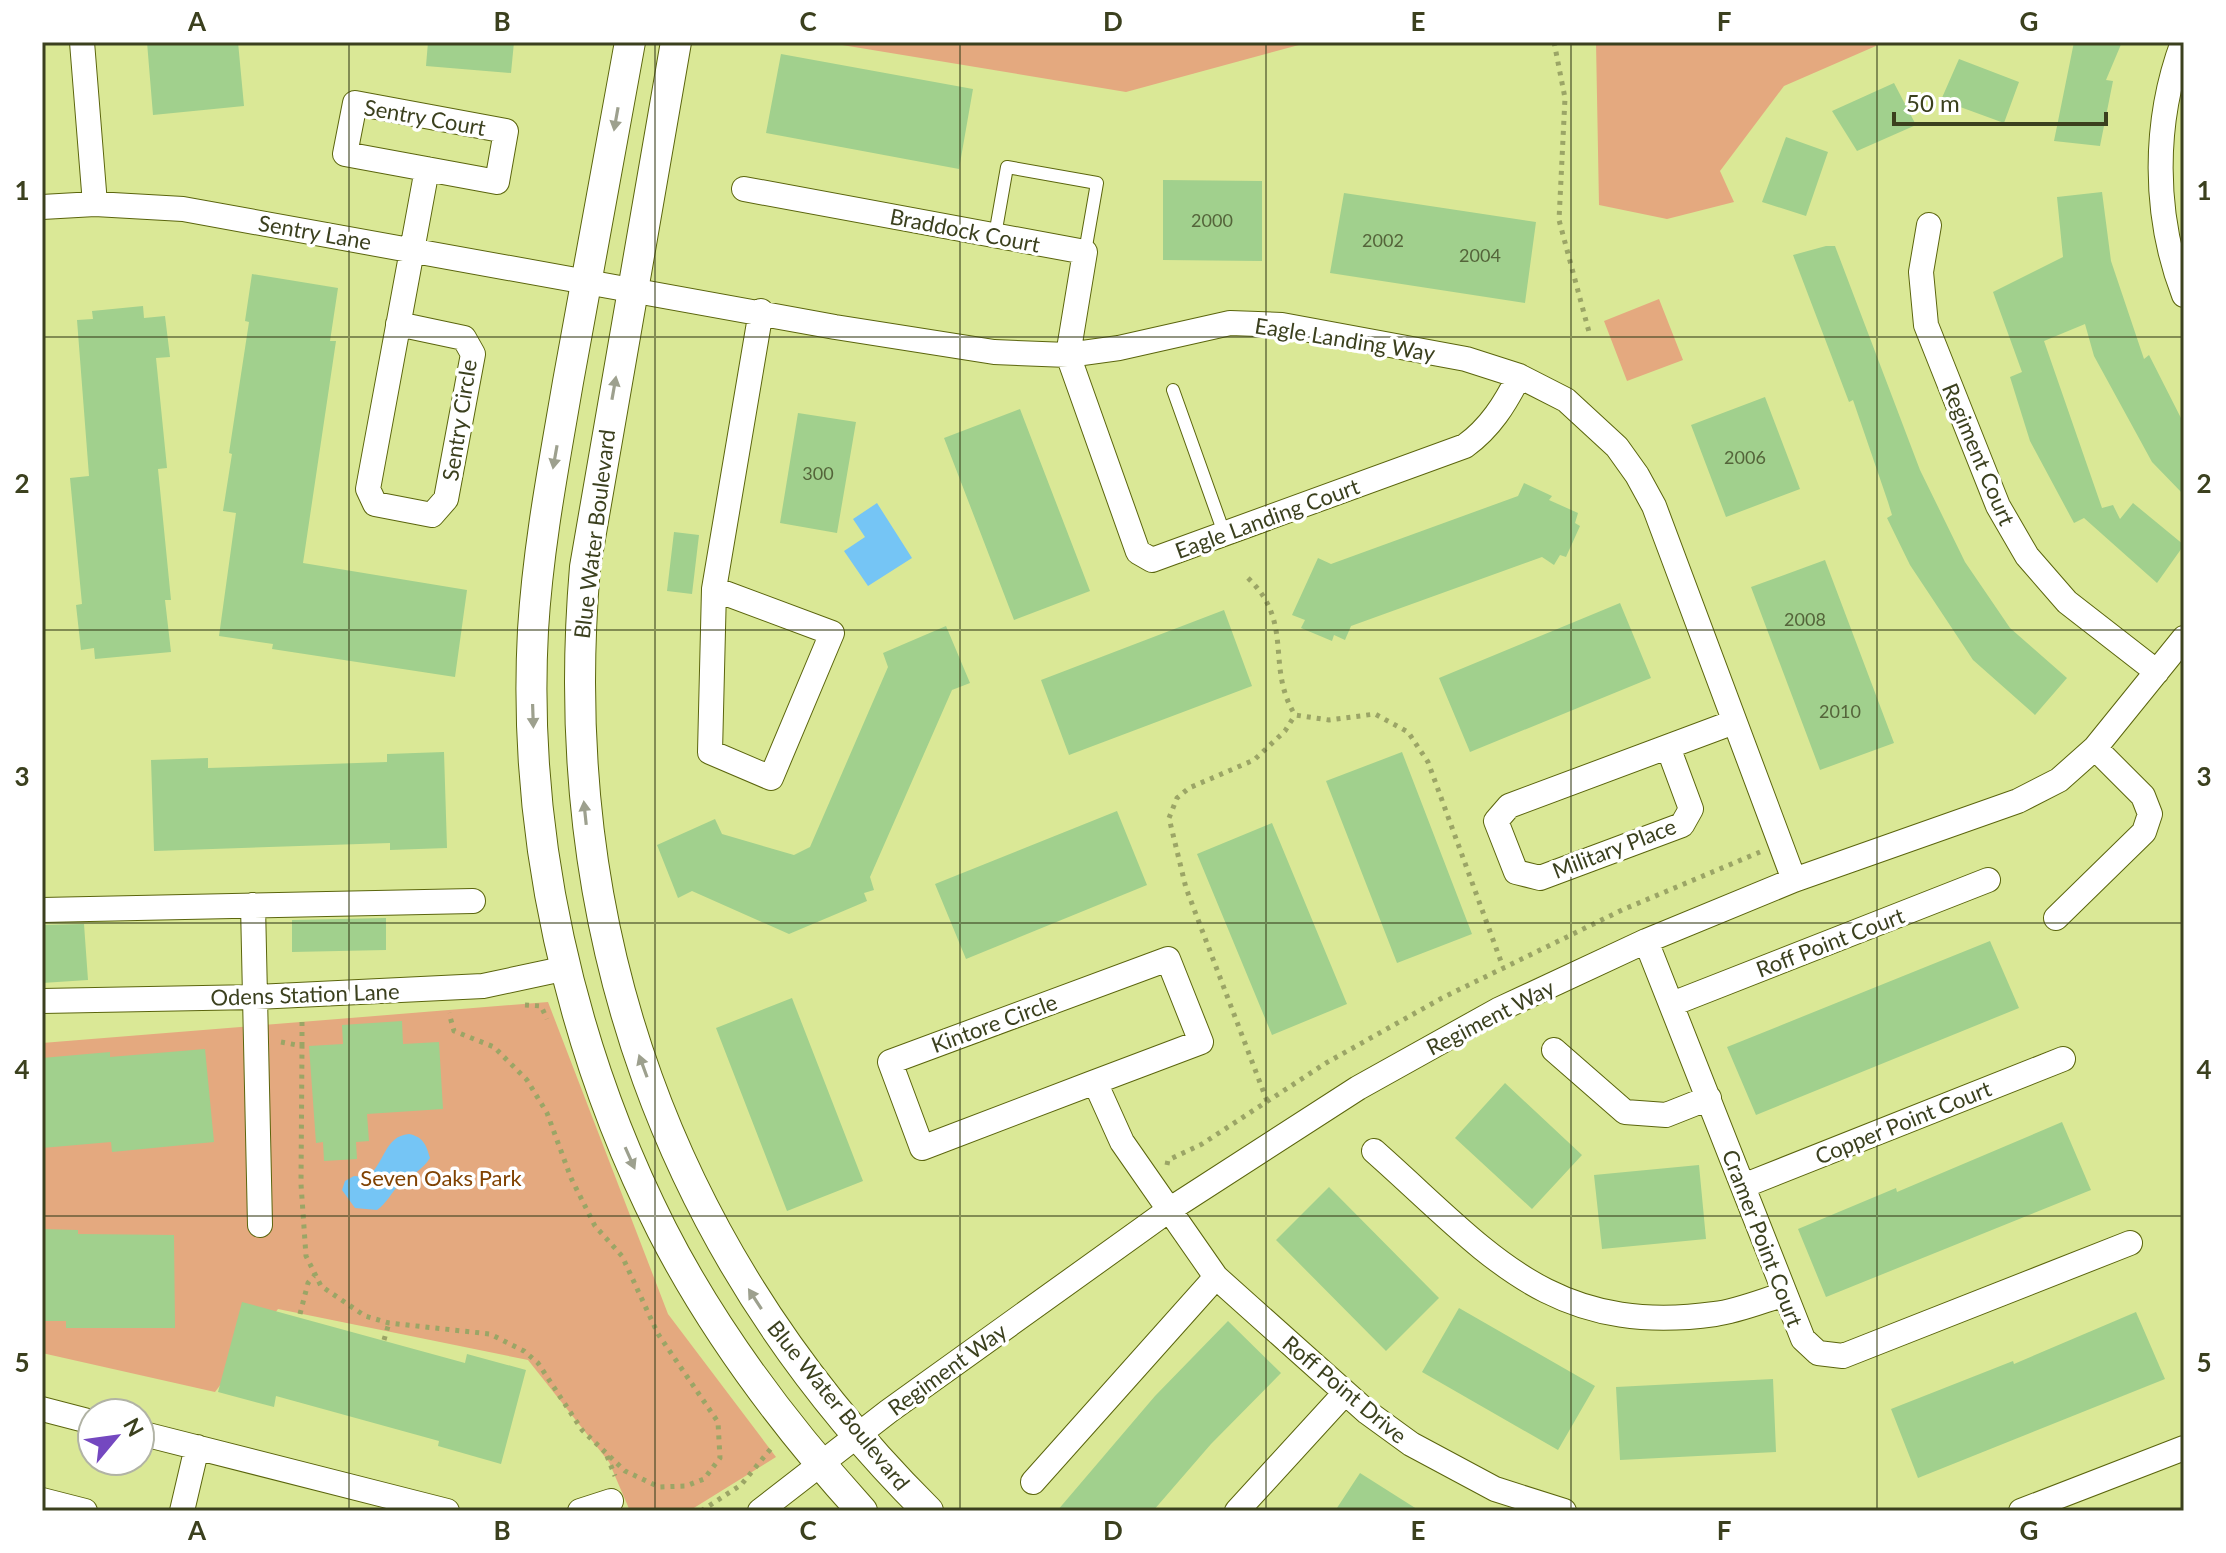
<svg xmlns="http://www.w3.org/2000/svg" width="2226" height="1553" font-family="Lato,sans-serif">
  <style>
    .green { fill: #e4a97f }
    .water { fill: #75c5f5 }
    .building { fill: #a1d08d }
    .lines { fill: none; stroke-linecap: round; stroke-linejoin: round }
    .service-casing { stroke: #5b650d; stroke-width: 14 }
    .minor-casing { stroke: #5b650d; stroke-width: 26 }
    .tertiary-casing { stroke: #5b650d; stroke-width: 32 }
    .path { stroke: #9ba566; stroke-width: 5; stroke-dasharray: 4 6; stroke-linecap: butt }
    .service { stroke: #fff; stroke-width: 12 }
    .minor { stroke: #fff; stroke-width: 24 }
    .tertiary { stroke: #fff; stroke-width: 30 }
    .oneway { fill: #9da08e }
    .grid { fill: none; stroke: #3b401e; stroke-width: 2; stroke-opacity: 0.55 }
    .labels { text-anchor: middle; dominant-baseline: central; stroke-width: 7; stroke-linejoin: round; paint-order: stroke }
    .number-label { font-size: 18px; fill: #54643a }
    .street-label { font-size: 22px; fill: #3b401e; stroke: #fff }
    .park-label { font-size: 22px; fill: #804202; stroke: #fff }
    .neatline { fill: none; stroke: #3b401e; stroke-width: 3 }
    .grid-label { font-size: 26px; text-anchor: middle; font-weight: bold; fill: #3b401e }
  </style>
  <rect width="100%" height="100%" fill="#dae896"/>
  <path class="green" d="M824,42h486l-184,50z
    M1596,42h289l-101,44 -64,85 14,31 -67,17 -68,-14z
    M1659,299l24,61 -56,21 -23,-60z
    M548,1002l120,312 108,143 -87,54h-59l-21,-49 -81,-102 -250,-51 -63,83 -173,-39v-310z"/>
  <path class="water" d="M877,503l35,55 -44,28 -24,-35 21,-14 -12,-18z
    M409,1134c14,3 17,10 21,24 -9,14 -19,16 -31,27 -8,8 -12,18 -22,25l-22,-2 -13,-18 3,-9 9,-5 13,1c18,-13 17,-41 42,-43z"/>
  <path class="building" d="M147,42h91l6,64 -91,9z
    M428,42h86l-3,31 -85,-7z
    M2074,42h48l-16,38 7,1 -13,65 -46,-5z
    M781,54l192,35 -14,80 -193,-36z
    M1959,59l60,23 -15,41 -63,-23z
    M1894,83l22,42 -59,26 -25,-40z
    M1786,137l42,15 -22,64 -44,-14z
    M1163,180l99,1v80l-99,-1z
    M2102,192l9,69 33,98 5,-4 35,69v71l-32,-33 -58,-106 -9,-32 -41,17 58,167 11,-3 7,14 13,-16 51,42 -27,38 -73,-65 -10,5 -44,-82 -20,-64 12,-5 -29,-80 70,-35 -6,-60z
    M1344,193l192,29 -11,81 -195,-30z
    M1826,246h9l85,224 45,92 45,66 57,50 -32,37 -62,-55 -63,-95 -23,-47 5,-3 -4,-13 -35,-102 -4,2 -56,-147z
    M252,274l86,14 -8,53h6l-33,222 164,27 -12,87 -183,-28 1,-5 -54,-8 17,-123 -13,-2 9,-57 -3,-1 20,-131 -4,-1z
    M143,306l1,12 21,-2 5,41 -14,1 11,110 -9,1 13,131h-6l6,52 -76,7 -1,-11 -13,2 -5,-45 6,-1 -12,-126 19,-2 -12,-156 16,-1 -1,-8z
    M1765,397l35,92 -74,28 -35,-92z
    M1020,409l70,182 -76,29 -70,-182z
    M798,413l58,9 -19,111 -57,-10z
    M1524,483l28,13 -3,4 29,13 -3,10 5,3 -14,31 -6,-2 -6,10 -12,-8 -191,69 -6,14 -11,-5 -2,6 -31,-13 4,-8 -13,-5 26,-57 13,6 187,-68z
    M674,532l25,3 -7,59 -25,-3z
    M1825,560l69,183 -74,27 -69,-183z
    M1620,603l31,75 -181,74 -31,-74z
    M1224,610l28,76 -183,69 -28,-75z
    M946,626l24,57 -18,7 -82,187 4,13 -10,3 3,8 -78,33 -97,-43 -14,7 -21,-53 58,-26 7,15 72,21 16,-8 78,-180 -5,-14z
    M444,752l3,96 -57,2v-7l-236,8 -3,-91 57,-2v10l179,-6v-8z
    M1402,752l70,182 -75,29 -71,-182z
    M1117,811l30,74 -181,74 -31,-75z
    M1272,823l75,181 -75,31 -75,-181z
    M386,918v32l-94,2v-32z
    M84,924l4,56 -46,3v-58z
    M1990,941l29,67 -263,107 -29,-68z
    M792,998l71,183 -76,30 -71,-183z
    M402,1021l1,23 36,-2 4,67 -76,5 2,27 -13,1 1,17 -33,2 -1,-19 -7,1 -7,-97 34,-2 -1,-19z
    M205,1049l9,93 -102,10 -1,-10 -69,6v-90l68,-6v5z
    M1505,1083l77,72 -50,54 -77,-71z
    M2062,1122l29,68 -265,107 -28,-68 98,-41 1,4z
    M1699,1165l7,74 -104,10 -8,-74z
    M1329,1187l110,111 -53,53 -110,-111z
    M42,1229l36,1v4l96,1 1,93h-109v-7h-24z
    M242,1302l223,61 2,-9 59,16 -25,94 -63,-18 1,-5 -163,-45 -2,11 -56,-15z
    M1459,1308l136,78 -37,64 -136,-78z
    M2136,1312l29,67 -247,99 -27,-69 122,-48 1,3z
    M1228,1321l53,52 -70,71 -58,67h-96l98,-115z
    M1773,1379l3,73 -156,8 -4,-73z
    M1360,1473l60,38h-85z"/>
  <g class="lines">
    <g class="service-casing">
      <path id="service" d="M995,235l12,-68 90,16 -12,69
        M1173,390l51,143"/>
    </g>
    <g class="minor-casing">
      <path id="minor" d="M82,42l13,162
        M2183,42c-30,80 -30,173 1,253
        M355,103l151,28 -9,51 -152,-28z
        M744,189l341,63 -17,103 70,197 14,8 313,-114c25,-18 40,-42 54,-70
        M42,207l53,-3 88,5 652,118 159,25 74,3 51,-7 111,-25 52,2 184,34 53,17 47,24 51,47 20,28 17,31 140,374
        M1929,225l-8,47 5,53 72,181 29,50 40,46 90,70
        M398,324l66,14 9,16 -27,145 -14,16 -57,-11 -7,-15 59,-320
        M714,589l118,44 -61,145 -61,-26 4,-163 47,-278
        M1668,747l23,62 -9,16 -142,53 -24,-6 -20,-51 13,-15 225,-84
        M253,905l7,320
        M42,910l431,-9
        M2056,918l88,-86 6,-18 -7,-18 -48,-48
        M1646,941l157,398 15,14 25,3 287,-113
        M42,1001l214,-4 227,-11 84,-18
        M1672,1004l316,-124
        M1554,1050l71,62 41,3 43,-17
        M1095,1082l-173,66 -32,-86 278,-103 33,83 -106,40 27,60 94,135 151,135 44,32 84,45 69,22
        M1374,1151c113,100 175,186 341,163 23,-3 47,-13 70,-20
        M1743,1186l320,-127
        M42,1409l50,13
        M140,1433l307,78
        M1033,1482l183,-205
        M42,1500l43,11
        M182,1511l15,-64
        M580,1511l31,-10
        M760,1511l129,-100 280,-201 189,-122 140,-78 148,-69 148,-61 224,-79 41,-21 36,-32 89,-110
        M1237,1511l108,-118
        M2021,1511l163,-63"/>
    </g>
    <g class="tertiary-casing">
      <path id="tertiary" d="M630,42c-21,113 -42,226 -62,340 -14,82 -30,165 -35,248 -11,205 37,418 129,600 52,102 124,197 200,281
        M676,42l-91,525c-31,364 83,685 343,944"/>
    </g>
    <path class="path" d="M1554,42l11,56 -6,122 30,112
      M1248,578c47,45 17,88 47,137l34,5 46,-6 33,18 20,30 75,205
      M525,1005l16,1 6,13
      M281,1042l21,4 -1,138 5,72 15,30 44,30 24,7 101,11 34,17 14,12 44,67 43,41 34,16 27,-1 18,-7 16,-21 -2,-36 -60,-88 -36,-78 -27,-30 -24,-48 -24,-65 -20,-33 -33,-33 -40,-16 -5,-18
      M302,1046v-26
      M1267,1101l-81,-213 -17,-70 8,-20 12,-10 65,-28 31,-29 10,-16
      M1167,1165l1,-5 34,-16 124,-81 116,-65 180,-88 138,-58
      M300,1314l8,-31 6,-7
      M384,1340l5,-17
      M607,1456l8,20
      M701,1511l40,-26 32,-39"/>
    <use href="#service" class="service"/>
    <use href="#minor" class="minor"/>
    <use href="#tertiary" class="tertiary"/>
  </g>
  <defs><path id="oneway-solid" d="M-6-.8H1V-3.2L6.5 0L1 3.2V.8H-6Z" transform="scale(2)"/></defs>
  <g class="oneway">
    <use href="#oneway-solid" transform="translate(616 119) rotate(100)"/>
    <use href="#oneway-solid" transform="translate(614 388) rotate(-80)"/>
    <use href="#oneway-solid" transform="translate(555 457) rotate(100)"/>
    <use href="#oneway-solid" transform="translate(533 716) rotate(88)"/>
    <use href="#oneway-solid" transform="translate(585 813) rotate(-96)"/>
    <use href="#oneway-solid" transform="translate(643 1066) rotate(-110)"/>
    <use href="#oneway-solid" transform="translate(630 1158) rotate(66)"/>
    <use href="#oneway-solid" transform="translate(755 1299) rotate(-123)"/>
  </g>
  <path class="grid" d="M349,42v1469M655,42v1469M960,42v1469M1266,42v1469M1571,42v1469M1877,42v1469M42,337h2142M42,630h2142M42,923h2142M42,1216h2142"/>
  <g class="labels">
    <g class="number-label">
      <text x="1212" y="220">2000</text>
      <text x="1383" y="240">2002</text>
      <text x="1480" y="255">2004</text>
      <text x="1745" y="457">2006</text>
      <text x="818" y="473">300</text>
      <text x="1805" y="619">2008</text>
      <text x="1840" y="711">2010</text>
    </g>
    <g class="street-label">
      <text transform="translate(425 117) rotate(10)">Sentry Court</text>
      <text transform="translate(965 230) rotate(11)">Braddock Court</text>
      <text transform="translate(315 232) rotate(10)">Sentry Lane</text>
      <text transform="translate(1345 339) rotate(9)">Eagle Landing Way</text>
      <text transform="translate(459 420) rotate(-81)">Sentry Circle</text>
      <text transform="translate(1979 454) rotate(67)">Regiment Court</text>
      <text transform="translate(1267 518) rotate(-20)">Eagle Landing Court</text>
      <text transform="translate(594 534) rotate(-83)">Blue Water Boulevard</text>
      <text transform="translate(1614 848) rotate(-21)">Military Place</text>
      <text transform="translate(1830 942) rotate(-21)">Roff Point Court</text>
      <text transform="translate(305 994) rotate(-2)">Odens Station Lane</text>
      <text transform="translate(1490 1017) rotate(-27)">Regiment Way</text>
      <text transform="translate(994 1023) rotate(-20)">Kintore Circle</text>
      <text transform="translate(1903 1122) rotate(-22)">Copper Point Court</text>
      <text transform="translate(1763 1238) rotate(69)">Cramer Point Court</text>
      <text transform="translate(947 1369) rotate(-36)">Regiment Way</text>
      <text transform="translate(1345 1389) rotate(40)">Roff Point Drive</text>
      <text transform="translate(839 1405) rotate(51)">Blue Water Boulevard</text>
    </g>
    <g class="park-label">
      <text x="441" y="1177">Seven Oaks Park</text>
    </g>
  </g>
  <rect width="2226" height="1553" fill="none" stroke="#ffffff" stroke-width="88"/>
  <g transform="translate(116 1437) rotate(61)"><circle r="38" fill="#ffffff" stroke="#b1b3a5" stroke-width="2"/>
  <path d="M0-6L14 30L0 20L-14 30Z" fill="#7448c0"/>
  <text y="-12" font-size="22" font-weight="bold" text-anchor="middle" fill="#3b401e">N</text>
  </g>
  <path d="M1894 112v12h212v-12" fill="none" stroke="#3b401e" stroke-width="4"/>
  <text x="1906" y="112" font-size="24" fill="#3b401e" stroke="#ffffff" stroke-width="6" paint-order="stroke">50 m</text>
  <rect x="44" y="44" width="2138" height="1465" class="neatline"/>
  <g class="grid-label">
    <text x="197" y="31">A</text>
    <text x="502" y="31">B</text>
    <text x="808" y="31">C</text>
    <text x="1113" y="31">D</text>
    <text x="1418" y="31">E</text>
    <text x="1724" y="31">F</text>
    <text x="2029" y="31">G</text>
    <text x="22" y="200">1</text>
    <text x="2204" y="200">1</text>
    <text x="22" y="493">2</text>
    <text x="2204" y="493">2</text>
    <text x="22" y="786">3</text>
    <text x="2204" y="786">3</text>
    <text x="22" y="1079">4</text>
    <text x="2204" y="1079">4</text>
    <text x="22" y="1372">5</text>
    <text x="2204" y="1372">5</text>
    <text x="197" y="1540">A</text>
    <text x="502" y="1540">B</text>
    <text x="808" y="1540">C</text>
    <text x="1113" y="1540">D</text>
    <text x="1418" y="1540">E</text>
    <text x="1724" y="1540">F</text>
    <text x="2029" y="1540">G</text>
  </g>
</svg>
